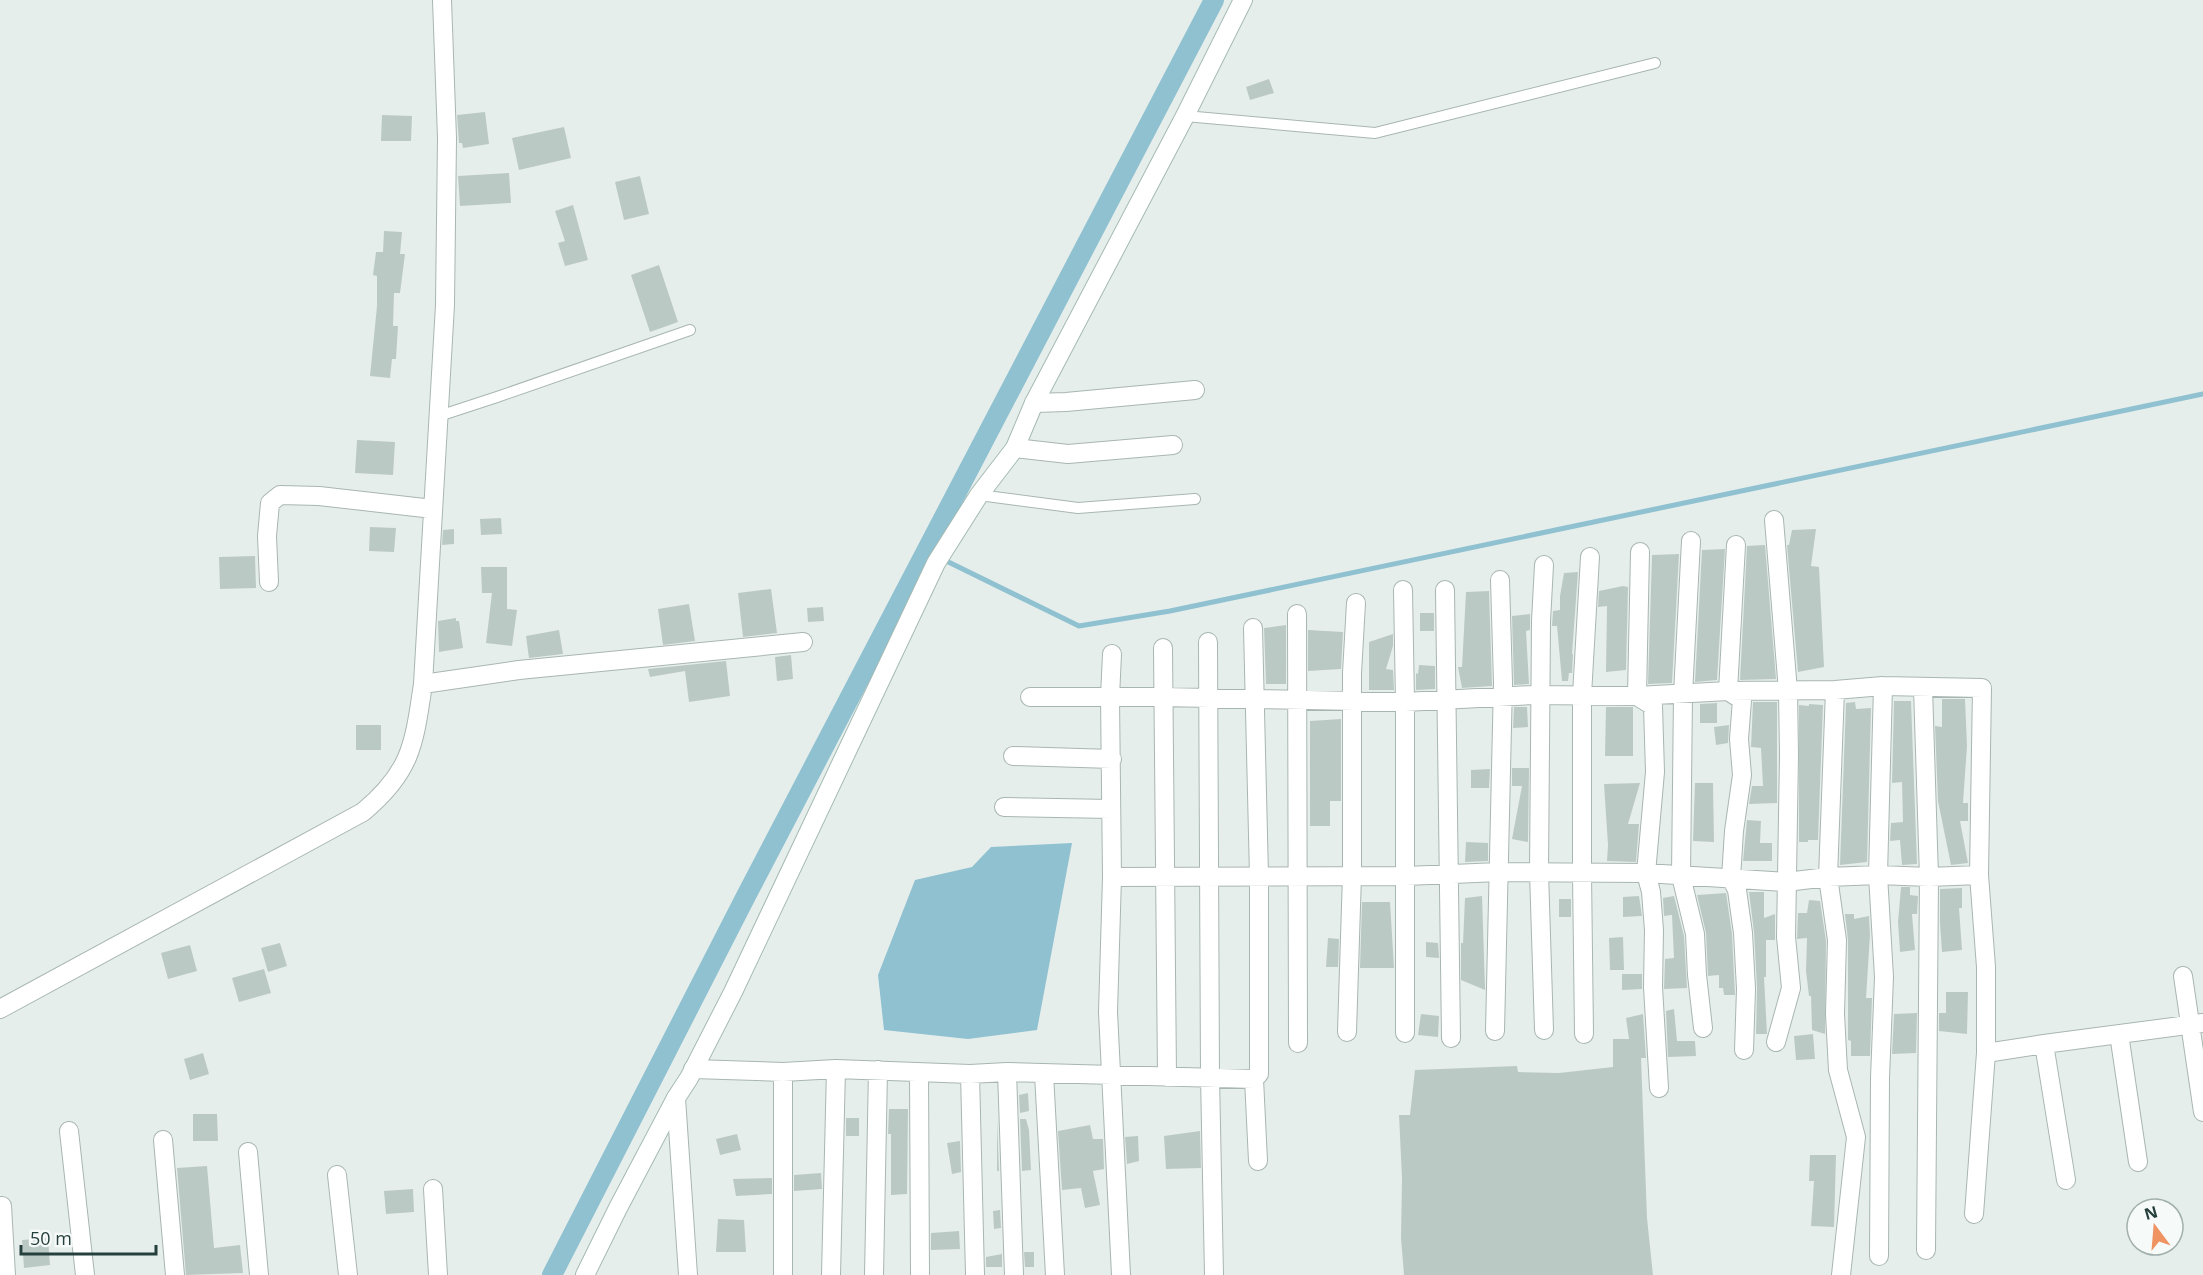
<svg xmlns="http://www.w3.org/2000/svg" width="2203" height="1275" font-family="'Open Sans',sans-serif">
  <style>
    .water { fill: #8fc1d1 }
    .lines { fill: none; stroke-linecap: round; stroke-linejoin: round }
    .stream { stroke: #8fc1d1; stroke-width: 5 }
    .canal { stroke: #8fc1d1; stroke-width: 20 }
    .building { fill: #bbc9c5 }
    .lane-casing { stroke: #a8b6b3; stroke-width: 12 }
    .street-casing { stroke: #a8b6b3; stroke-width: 20 }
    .secondary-casing { stroke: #a4bab4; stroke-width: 20 }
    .lane { stroke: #fff; stroke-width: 10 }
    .street { stroke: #fff; stroke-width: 18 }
    .secondary { stroke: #fff; stroke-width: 18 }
  </style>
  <rect width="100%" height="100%" fill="#e6eeeb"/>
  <path class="water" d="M1072,843l-35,187 -69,9 -84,-9 -6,-55 37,-95 57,-13 19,-20z"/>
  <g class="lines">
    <path class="stream" d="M926,551l153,75 91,-15 1033,-217"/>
    <path class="canal" d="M552,1275l194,-379 468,-896"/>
  </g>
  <path class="building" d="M1269,79l5,14 -24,7 -4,-13z
    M485,112l4,32 -26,4 -1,-5h-3l-2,-28z
    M382,115l30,1 -1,25h-30z
    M564,127l7,31 -52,12 -7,-32z
    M509,173l2,30 -51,3 -2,-30z
    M640,176l9,38 -25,6 -9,-38z
    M573,205l15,55 -23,6 -7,-23 7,-2 -10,-30z
    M384,231l18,1 -2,22h5l-5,39h-6l-1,33h5l-2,33h-4l-2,19 -20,-2 7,-70v-30l-4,-1 3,-23h7z
    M659,265l19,57 -28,10 -19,-57z
    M357,440l38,2 -2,33 -38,-2z
    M501,518l1,16 -21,1 -1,-16z
    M370,527l26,1 -2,24 -25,-1z
    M454,529v15l-12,1 1,-15z
    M1816,529l-5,37 8,1 5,100 -26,5 -11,-127h2l3,-15z
    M1765,545l11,134 -36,1 7,-134z
    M1725,549l-8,131 -22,2 7,-132z
    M1679,554l-7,129 -24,1 4,-129z
    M255,556l1,32 -36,1 -1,-32z
    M481,567h26v42l10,1 -5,36 -26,-3 6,-50h-10z
    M1578,572l-6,82h1l-1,19h-3l-1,8h-6l-5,-55h-5l1,-15 7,-1v-14l4,-23z
    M1623,586l5,1 -2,83 -20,2 1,-66 -9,1 1,-16z
    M771,589l6,44 -34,4 -5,-44z
    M1489,591l3,95 -30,2 -4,-21h4l4,-75z
    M689,604l6,37 -32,4 -5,-36z
    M823,607l1,14 -16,1 -1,-14z
    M1420,613h14v18h-14z
    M1530,614v16l-4,1 3,53 -15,1 -2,-69z
    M456,618v3h3l4,27 -24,4 -1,-31z
    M1286,625v59h-20l-2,-56z
    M559,630l4,24 -34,4 -3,-22z
    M1308,630l35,2 -2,37 -33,2z
    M1393,634v12l-7,23 7,1 1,20h-25v-48z
    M791,655l2,24 -16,2 -2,-24z
    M726,661l4,35 -41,6 -4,-31 -35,6 -2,-8z
    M1419,665l16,1v23l-19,1v-17l2,1z
    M1942,699h23l2,47 -4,57h5v18h-8l8,42 -8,1 -9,1 -13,-64 -3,-75 7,1z
    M1894,701h17l6,163 -15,1 -2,-25 -10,1 1,-18 12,-1 -1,-40 -10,1z
    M1753,702h24v101l-28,1 3,-18h11l-2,-38 -10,-1z
    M1855,702l1,7 15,-1 -4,154 -27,3 6,-162z
    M1717,703v20h-17v-19z
    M1809,704l14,1 -5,135h-10v2h-9v-137l10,1z
    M1514,707h13l1,20 -15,1z
    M1606,707h27v49h-28z
    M1341,719v82h-11v25h-20v-105z
    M356,725h25v25h-25z
    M1729,725l-1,18 -12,2 -2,-18z
    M1512,768h17l-1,74 -16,-3 10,-53h-10z
    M1490,769l-1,19h-18v-18z
    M1640,783l-12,41h11l-3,38 -29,-1 1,-16 -4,-61z
    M1695,783h18l1,59 -21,-1z
    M1747,820l14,1 -1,22h12v18h-29z
    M1466,842l22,1v18l-23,1z
    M1901,887h9v8l8,1 -1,18h-5l3,36 -15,2 -2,-30z
    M1962,888v20h-3l3,42 -20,2 -2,-29v-34z
    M1749,892h15v26l11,-4v26h-9v37h-2l3,57h-11l1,-46 -3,-56z
    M1726,893l6,41 3,61h-11l-1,-7h-4v-13l-11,1 -2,-43 -9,-38z
    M1482,896l3,92v2l-24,-10v-37h2l2,-45z
    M1639,896l3,20 -19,1v-20z
    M1674,896l10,40 3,52 -23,1 1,-30 9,-1 -2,-43 -8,1 -1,-18z
    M1559,899h12v18h-12z
    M1809,900l11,1 6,40 -1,93 -13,-4 -1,-34h-2l-3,-25 1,-33 -10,1 1,-26h9z
    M1362,902h28l4,66h-34z
    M1845,914h9v5l15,-3 1,19 -4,63h6l-2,58h-19v-15l-3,-1v-100z
    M1623,937l1,33h-14l-1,-32z
    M1328,938l11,1 -1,28h-12z
    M1426,942l12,1 1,15 -13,-1z
    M280,943l7,23 -19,6 -7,-24z
    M190,945l7,26 -29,8 -7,-26z
    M264,969l7,24 -32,9 -7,-24z
    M1622,974h20v15l-20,1z
    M1946,992h22l-1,42 -28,-3v-18h7z
    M1674,1009l3,32h18l1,15 -28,1 -2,-46z
    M1917,1013l-1,40 -24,1 2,-40z
    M1421,1014l18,2 -1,21 -20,-2z
    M1643,1014l3,44h-5l6,160 6,57h-249l-3,-37 1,-60 -3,-63h11l5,-45 102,-4 1,6 41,1 54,-6v-28h16l-3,-21z
    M1813,1034l2,25 -19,1 -2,-24z
    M203,1053l6,21 -19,6 -6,-21z
    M1028,1093l1,18 -9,2 -1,-18z
    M889,1109h19l-1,85 -16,1v-61h-3z
    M193,1114h24l1,27h-25z
    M846,1118h13v18h-13z
    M997,1119l2,52h-2z
    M1020,1119h6l3,11 2,40 -9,1z
    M1090,1125l3,14h10l1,30 -11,2 7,34 -15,3 -4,-20 -19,2 -4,-59z
    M1200,1131l1,37 -35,1 -2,-33z
    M737,1134l4,16 -21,5 -4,-16z
    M1138,1136l1,25 -12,3 -2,-27z
    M960,1141l1,31 -9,2 -5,-31z
    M1810,1155h26l-2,72 -23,-1 3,-45h-5z
    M207,1166l7,82 26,-3 3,28 -57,2 -9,-107z
    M821,1173l1,16 -28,2v-16z
    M772,1178v16l-36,2 -3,-17z
    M413,1189l1,23 -28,2 -2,-23z
    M1000,1210l1,18 -7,1 -1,-18z
    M718,1219l26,1 2,32h-30z
    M959,1231l1,18 -29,1v-17z
    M48,1238l2,27 -26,3 -2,-28z
    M1024,1252h10v15h-9z
    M1002,1254v13h-16v-10z"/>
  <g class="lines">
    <g class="lane-casing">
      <path id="lane" d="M1185,116l190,17 280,-70
        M439,416l58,-19 193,-67
        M979,495l99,13 117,-9"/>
    </g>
    <g class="street-casing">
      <path id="street" d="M1034,403l32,-1 129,-12
        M1015,448l53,6 105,-9
        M1774,520l14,171 1,64 -3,182 5,51 -15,54
        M1691,541l-8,153 -2,182 14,58 2,41 6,53
        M1736,545l-8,146 14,9 -3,39 3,36 -8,56 -3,47 6,12 6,43 3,56 -2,61
        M1640,552l-3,144 16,10 2,66 -9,101 5,19 3,38 -1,57 6,101
        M269,582l-2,-46 3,-33 10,-8 39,1 114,13
        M1403,590l2,112v331
        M1445,590l6,448
        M1297,614l1,429
        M1208,642l2,435 4,198
        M1163,648l4,429
        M1112,654l-2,43 2,180 -4,135 13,263
        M423,684l96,-14 284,-28
        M1923,688l6,189 -3,373
        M1835,690l-7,187 9,63 -2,74 3,56 18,67 -15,138
        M1030,697h131l244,5 128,-7 104,1 91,-5 107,-1 48,-4 99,2 -3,187 7,92v86l-12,161
        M1013,756l99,3
        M1004,807l107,2
        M1112,877l294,-1 93,-4 147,1 140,9 42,-5 50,-2 51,2 50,-2
        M2183,976l20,136
        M0,1009l363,-197c49,-41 51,-68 60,-128l22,-379 2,-167 -5,-138
        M1544,1030l-5,-158 2,-251 3,-56
        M1495,1031l8,-348 -3,-103
        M1347,1032l5,-157v-202l4,-70
        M1584,1034l-2,-161v-178l8,-138
        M2119,1034l19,128
        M2044,1044l22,136
        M1986,1053l58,-9 159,-21
        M693,1069l90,3 53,-3 134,5 37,-2 247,7 5,-5v-198l-6,-248
        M783,1072v203
        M1007,1072l7,203
        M919,1073l1,202
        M970,1074l5,201
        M1044,1074l11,201
        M1254,1079l4,82
        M676,1098l12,177
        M69,1131l16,144
        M163,1140l12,135
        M248,1152l11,123
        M337,1175l11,100
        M433,1189l5,86
        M2,1206l4,69
        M1879,1256l1,-178 4,-101 -6,-102 5,-189
        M831,1275l5,-206
        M874,1275l4,-205"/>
    </g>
    <g class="secondary-casing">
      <path id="secondary" d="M585,1275l33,-67 58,-110 13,-20 44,-86 203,-429 43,-68 36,-47 19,-45 151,-287 58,-116"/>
    </g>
    <use href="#lane" class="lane"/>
    <use href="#street" class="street"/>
    <use href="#secondary" class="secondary"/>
  </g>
  <g transform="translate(2155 1227) rotate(344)"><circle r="28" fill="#f6faf9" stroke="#a2b0ad" stroke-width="1.5"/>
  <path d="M0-4.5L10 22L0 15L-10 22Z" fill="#ef9363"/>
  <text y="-9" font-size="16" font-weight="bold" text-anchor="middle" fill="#25403c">N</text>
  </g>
  <path d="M21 1245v9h135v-9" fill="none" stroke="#25403c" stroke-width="3"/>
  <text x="30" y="1245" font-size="18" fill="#25403c" stroke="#f6faf9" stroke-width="4.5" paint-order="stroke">50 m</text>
</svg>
